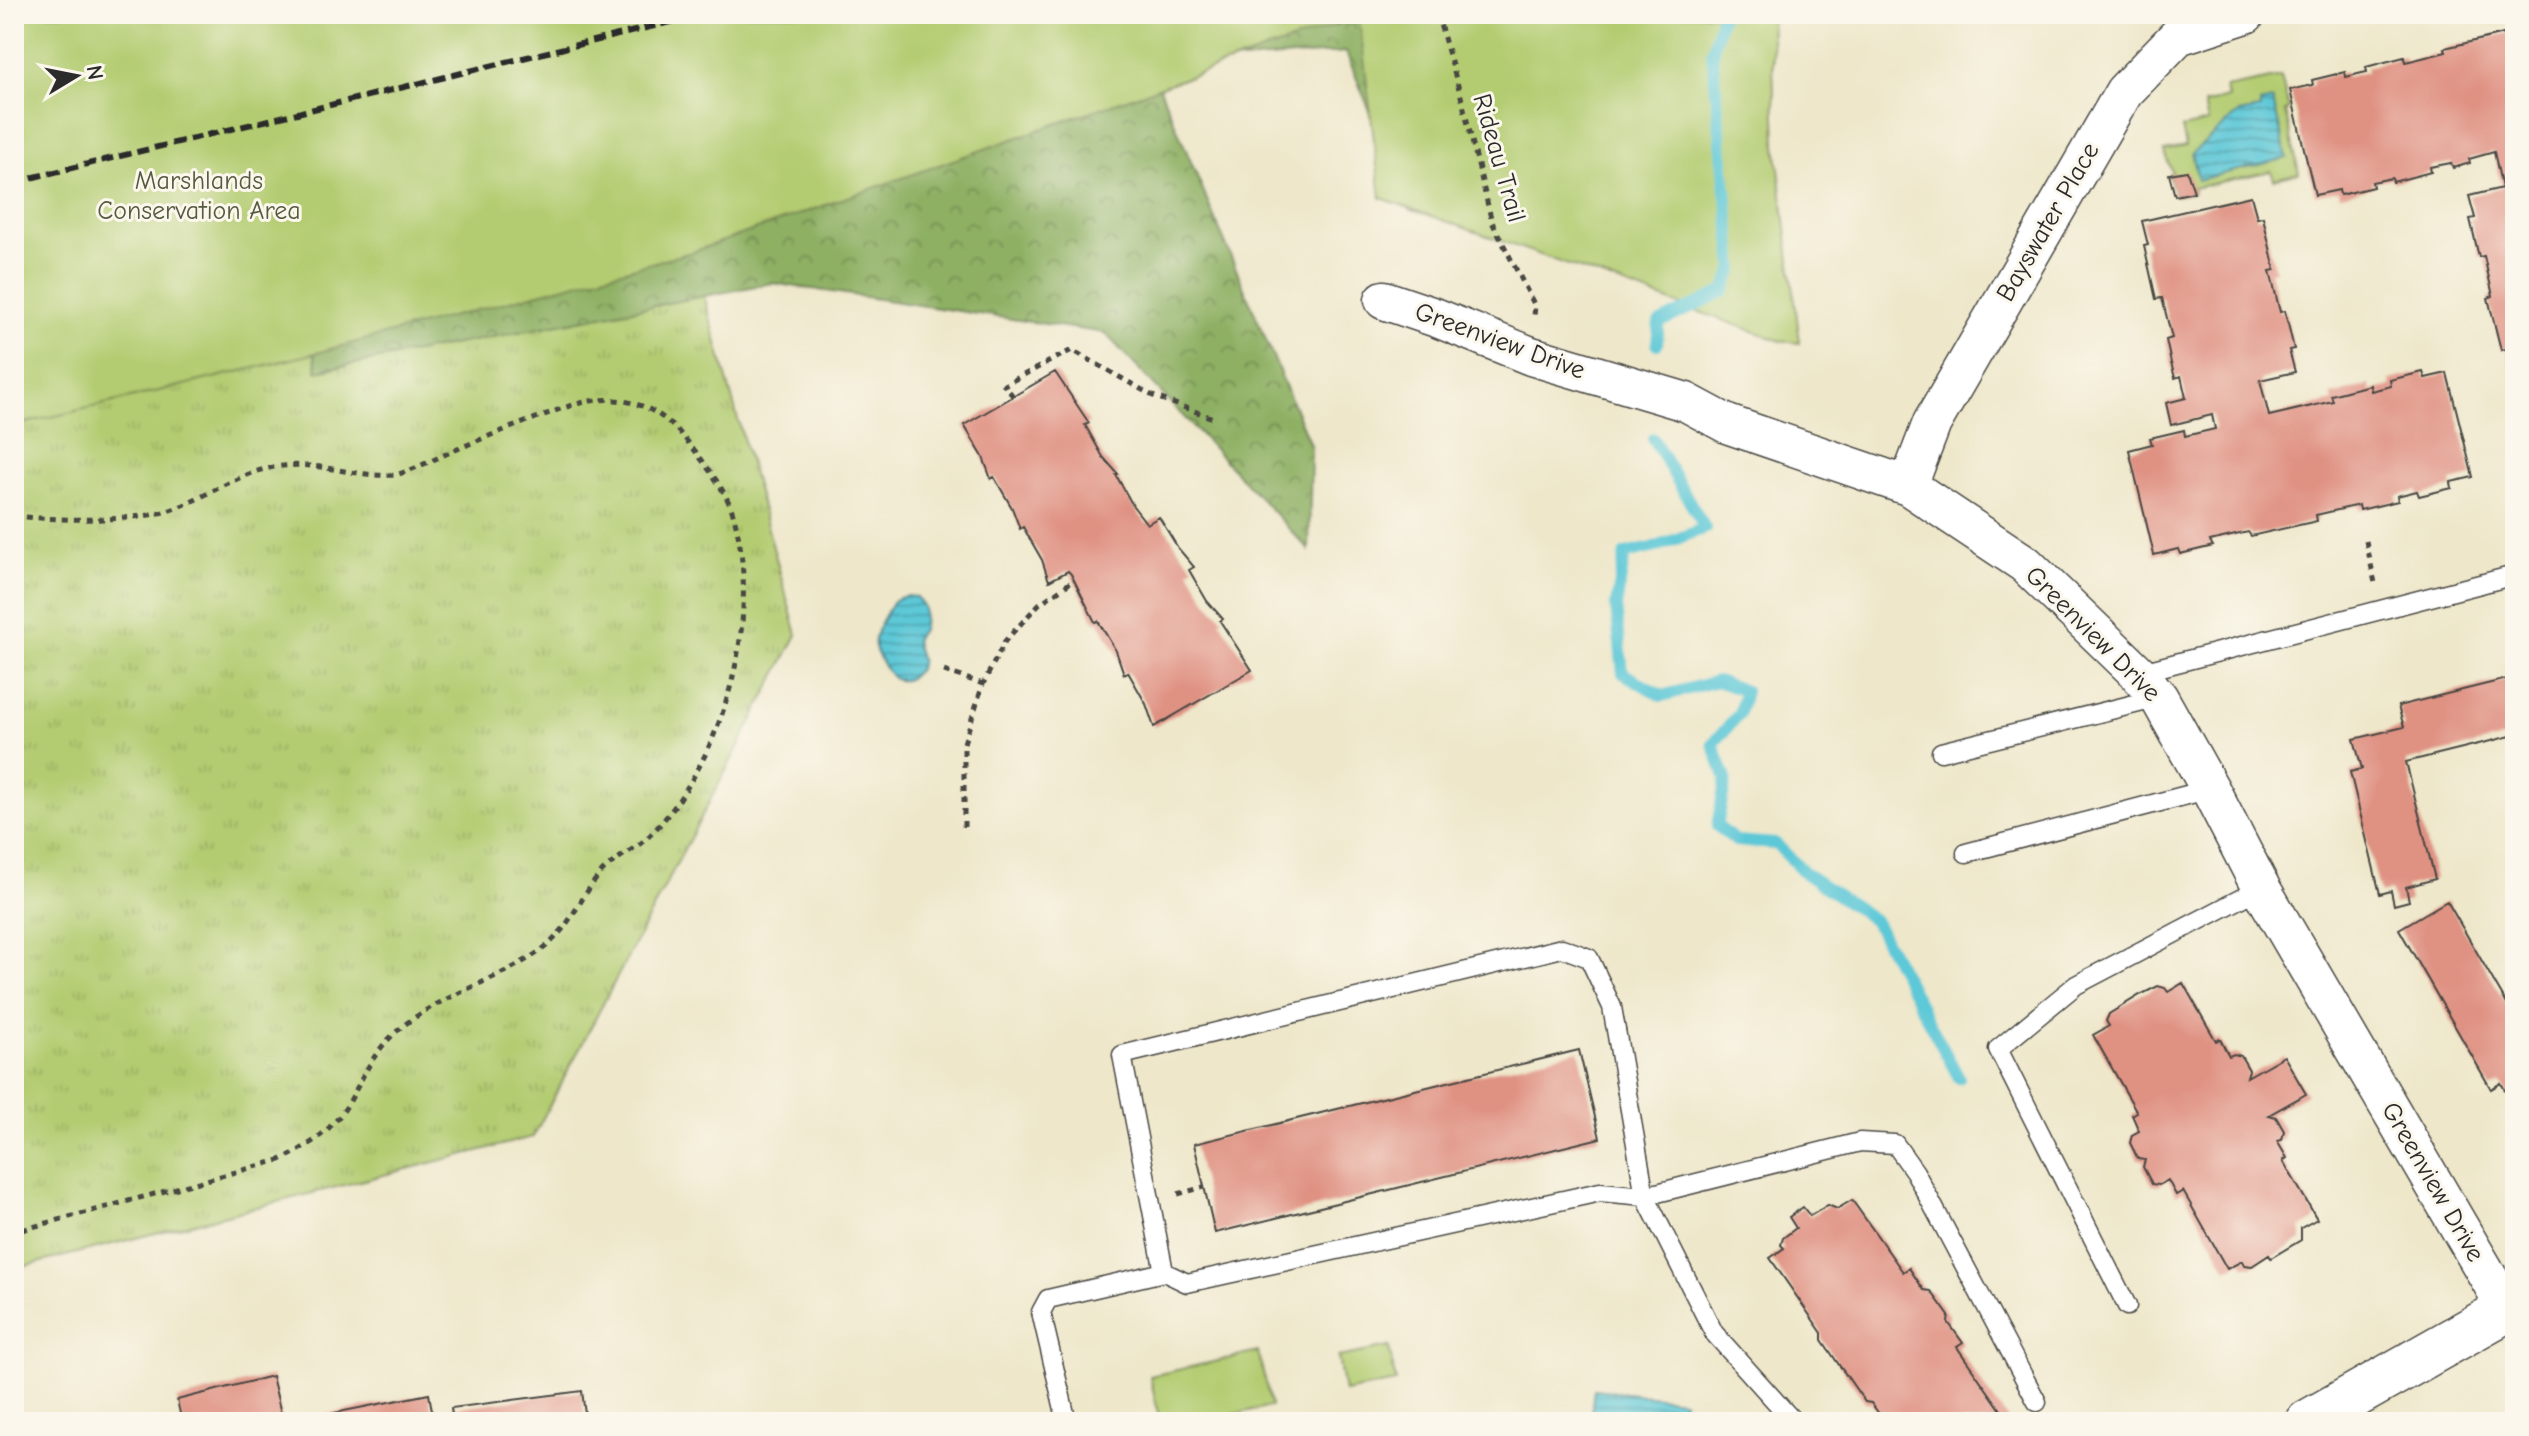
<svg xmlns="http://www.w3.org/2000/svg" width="2529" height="1436" font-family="'Comic Neue',sans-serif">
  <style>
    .grass { fill: url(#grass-tufts); stroke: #6f7c4e; stroke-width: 2 }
    .forest { fill: url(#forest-crowns); stroke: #5c6e47; stroke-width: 2 }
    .green { fill: #b3cc71; stroke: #6f7c4e; stroke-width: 2 }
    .water { fill: url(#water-rules); stroke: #447a81; stroke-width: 2 }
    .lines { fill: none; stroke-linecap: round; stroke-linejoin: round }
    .stream { stroke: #5dc8d7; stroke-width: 12 }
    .building { fill: #df9182 }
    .service-casing { stroke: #484743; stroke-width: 21 }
    .minor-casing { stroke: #484743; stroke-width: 41 }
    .tertiary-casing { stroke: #484743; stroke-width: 47 }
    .path { stroke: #484743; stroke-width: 5; stroke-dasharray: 6 6; stroke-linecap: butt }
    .service { stroke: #fff; stroke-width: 18 }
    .minor { stroke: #fff; stroke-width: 38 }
    .tertiary { stroke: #fff; stroke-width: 44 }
    .rail { stroke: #2b2b2b; stroke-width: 6; stroke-dasharray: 12 6; stroke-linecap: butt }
    .labels { text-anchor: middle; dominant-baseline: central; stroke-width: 6; stroke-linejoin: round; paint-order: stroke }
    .street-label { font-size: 26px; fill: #2b2b2b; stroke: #fbf7ec }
    .park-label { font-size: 26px; fill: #545b40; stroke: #fbf7ec }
  </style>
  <defs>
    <pattern id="grass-tufts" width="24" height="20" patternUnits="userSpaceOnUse" patternTransform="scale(2)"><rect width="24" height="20" fill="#b3cc71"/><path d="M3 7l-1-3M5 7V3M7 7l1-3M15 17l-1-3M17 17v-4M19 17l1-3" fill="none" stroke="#9aaf62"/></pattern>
    <pattern id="forest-crowns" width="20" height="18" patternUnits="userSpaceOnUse" patternTransform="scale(2)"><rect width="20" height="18" fill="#8eb063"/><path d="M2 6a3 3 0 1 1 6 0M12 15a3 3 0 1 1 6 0" fill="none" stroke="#748f52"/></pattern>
    <pattern id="water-rules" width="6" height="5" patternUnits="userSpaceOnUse" patternTransform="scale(2)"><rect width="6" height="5" fill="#5dc8d7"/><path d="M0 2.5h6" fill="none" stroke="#4da3af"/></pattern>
  </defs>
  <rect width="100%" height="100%" fill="#fbf7ec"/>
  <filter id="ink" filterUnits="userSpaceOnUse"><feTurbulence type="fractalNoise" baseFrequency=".0125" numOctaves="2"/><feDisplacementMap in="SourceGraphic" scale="16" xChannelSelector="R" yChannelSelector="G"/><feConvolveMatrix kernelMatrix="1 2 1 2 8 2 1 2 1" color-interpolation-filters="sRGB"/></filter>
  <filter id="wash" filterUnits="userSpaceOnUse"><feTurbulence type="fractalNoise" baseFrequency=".006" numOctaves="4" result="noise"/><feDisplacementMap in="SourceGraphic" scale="32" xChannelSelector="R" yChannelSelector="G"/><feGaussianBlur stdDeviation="1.8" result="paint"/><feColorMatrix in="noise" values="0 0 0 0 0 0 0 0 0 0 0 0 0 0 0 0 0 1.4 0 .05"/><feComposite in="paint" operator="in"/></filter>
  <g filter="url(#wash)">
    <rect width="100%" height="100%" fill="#eee7ca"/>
    <path class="grass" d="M692,252l105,383 -264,502 -519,132v-850z"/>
    <path class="forest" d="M264,14h1232l42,229 -128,-33 -64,-158 -195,15 160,380 -2,103 -204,-217 -333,-50 -455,88z"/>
    <path class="green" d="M14,14h1757l5,131 24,198 -19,-2 -400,-143 -22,-181 -667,235 -384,103 -294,71z
      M2281,77l8,32 -4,2 14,62 -25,6 -3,-8 -78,17 1,4 -19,4 -6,-22 3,-1 -8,-22 22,-5 -4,-18 26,-6 -4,-18 24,-6 -2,-10z
      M1389,1347l7,35 -52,10 -6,-35z
      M1258,1352l13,54 -72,16h-39l-10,-46z"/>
    <path class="water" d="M2273,100l14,58 -89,22 -6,-27 47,-40 21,-4v-6z
      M905,596l11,1 8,10 -1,21 -8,12c1,7 4,13 5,19 2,12 -13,25 -25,20 -6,-2 -19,-26 -20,-32 -3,-14 13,-36 19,-47z
      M1594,1389l89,11 -2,22h-91z"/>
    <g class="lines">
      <path class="stream" d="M1657,344l2,-21 65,-32 10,-23 -22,-215 10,-39
        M1653,439l52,89 -49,19 -31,7 -9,52 7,67 39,23 55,-15 28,10 -6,23 -26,30 13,35 -9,47 19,15 40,3 30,30 68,46 85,158"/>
    </g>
    <g id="blocks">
      <path class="building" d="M2512,32l3,4v335l-4,1 -4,-23 -6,1 -13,-52 5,-2 -9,-40 -5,1 -9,-38 5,-1 -6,-22 33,-8 -8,-36 -25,7 1,4 -17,5 -2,-5 -21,4 1,5 -38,10 -1,-4 -20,4 1,5 -33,8 -1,-5 -24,5 -25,-105 23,-5 -1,-5 33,-8 1,5 16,-4 5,-1 -1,-5 38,-10 1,5 9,-2 32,-8 -1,-4z
        M2187,171l7,21 -19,4 -6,-22z
        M2251,196l6,22 6,-1 12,53 -5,1 10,41 5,-1 9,38 -5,1 6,22 -35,8 9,36 64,-15 -2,-6 39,-10 1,6 20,-5 -1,-6 33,-8 2,6 22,-5 26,104 -22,5 1,6 -33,8 -2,-5 -20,5 1,5 -38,9 -1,-5 -43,10 1,6 -66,15 -3,-4 -38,9 3,5 -33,8 -2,-5 -24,6 -25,-105 23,-6 -2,-6 34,-8 1,6 30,-7 -3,-14 -41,10 -5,-22 20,-5 -5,-22 -6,2 -4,-15 -5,-23 6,-2 -10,-40 -6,1 -12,-53 4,-1 -6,-24z
        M1055,372l34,51 -4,2 18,32 15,17 -2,1 17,31 14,18 12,-7 19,31 16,19 -5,3 18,31 16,18 -3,2 32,49 -98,57 -8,-23 -18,-32 -4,2 -8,-23 -18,-30 -3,1 -24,-48 -3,-3 -19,10 -7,-21 -19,-33 -3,2 -8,-21 -18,-31 -3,2 -8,-22 -19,-32z
        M2515,677v58l-109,27 29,117 -29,8 3,14 -15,4 -3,-14 -11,3 -30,-122 12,-3 -8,-30 50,-12 -6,-21z
        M2447,901l68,117v90l-14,-25 -10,6 -92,-160z
        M2183,983l33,58 4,-2 9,17 5,-2 7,2 8,14 -2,7 37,-21 22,38 -37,21 7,2 8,14 -2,9 -5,1 10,17 -4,3 34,58 -16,9v12l-30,18 -2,-3 -17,11 -8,-1 -2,-4 -15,8 -44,-78 -7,4 -8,-15 -9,5 -7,-1 -9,-17 2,-7 -7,-1 -8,-16 2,-8 7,-4 -7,-16 5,-3 -44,-77 16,-9 -3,-5 3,-7 31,-19 18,-9 7,2 3,4z
        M1579,1050l21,88 -385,95 -21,-89z
        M1852,1200l51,72 6,-4 15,22 7,1 18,25 -1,6 15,21 -6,4 51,73 -3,2h-120l-14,-19 -6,-1 -28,-40 -15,-22v-7l-52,-75 14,-10 -3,-3 2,-7 13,-10 -7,-11 14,-10 7,9 18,-11 9,4z
        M272,1376l11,46h-101l-5,-22z
        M582,1391l4,31h-133l-2,-14z
        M429,1394l5,28h-114l-1,-6z"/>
    </g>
  </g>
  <g filter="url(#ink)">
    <use href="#blocks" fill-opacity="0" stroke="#484743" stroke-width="2"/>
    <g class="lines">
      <g class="service-casing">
        <path id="service" d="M2138,673l377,-98
          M1941,752l218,-54
          M1966,853l244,-64
          M2127,1306l-129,-257 78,-64 185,-97
          M1067,1422l-26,-110 7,-13 116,-27
          M1794,1422l-80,-89 -69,-137 -33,-189 -23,-49 -27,-10 -440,107 42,217 23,11 413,-91 45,4 215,-54 35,2 20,28 122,230"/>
      </g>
      <g class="minor-casing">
        <path id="minor" d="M1384,300l53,18 94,38 155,46 41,22 181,62 117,78 113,109 21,25 51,91 51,99 246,421
          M1908,486l24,-63 192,-331 54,-56 68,-22"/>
      </g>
      <g class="tertiary-casing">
        <path id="tertiary" d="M2308,1422l207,-117"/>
      </g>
      <path class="path" d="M1437,14l24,82 31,126 43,84 -1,10
        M1013,396l-9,-11 68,-35 81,46 60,22
        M14,516c40,4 122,7 159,-7 35,-12 64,-36 102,-42 44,-7 78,11 121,8 22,-7 42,-18 64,-27 25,-11 50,-20 76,-30 25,-9 52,-21 79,-18 38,3 59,24 81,52 14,19 32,42 38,65 26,96 -4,216 -63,294 -9,11 -18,23 -30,32 -13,10 -29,18 -40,30 -21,24 -31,55 -57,75 -45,34 -106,46 -148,84 -23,21 -31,41 -45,67 -16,29 -42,48 -71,61l-266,72
        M2366,541l9,42
        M944,671l39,13
        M964,827v-84l19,-59 22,-43 34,-37 35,-24
        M1178,1194l26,-7"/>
      <use href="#service" class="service"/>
      <use href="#minor" class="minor"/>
      <use href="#tertiary" class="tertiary"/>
      <path class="rail" d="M14,182l690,-168"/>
    </g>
  </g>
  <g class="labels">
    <g class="street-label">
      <text transform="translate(1499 158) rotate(74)">Rideau Trail</text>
      <text transform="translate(2048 222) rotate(-60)">Bayswater Place</text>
      <text transform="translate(1500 341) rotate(20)">Greenview Drive</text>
      <text transform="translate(2093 634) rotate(45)">Greenview Drive</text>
      <text transform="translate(2433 1182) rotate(60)">Greenview Drive</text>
    </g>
    <g class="park-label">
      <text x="199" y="181">Marshlands<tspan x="199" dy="30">Conservation Area</tspan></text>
    </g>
  </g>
  <rect width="2529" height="1436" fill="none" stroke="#fbf7ec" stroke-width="48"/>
  <g transform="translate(76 76) rotate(80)" stroke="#fbf7ec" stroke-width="6" paint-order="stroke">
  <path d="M0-6L14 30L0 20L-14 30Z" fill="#2b2b2b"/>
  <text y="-12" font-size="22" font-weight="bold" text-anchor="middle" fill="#2b2b2b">N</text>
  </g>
</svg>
